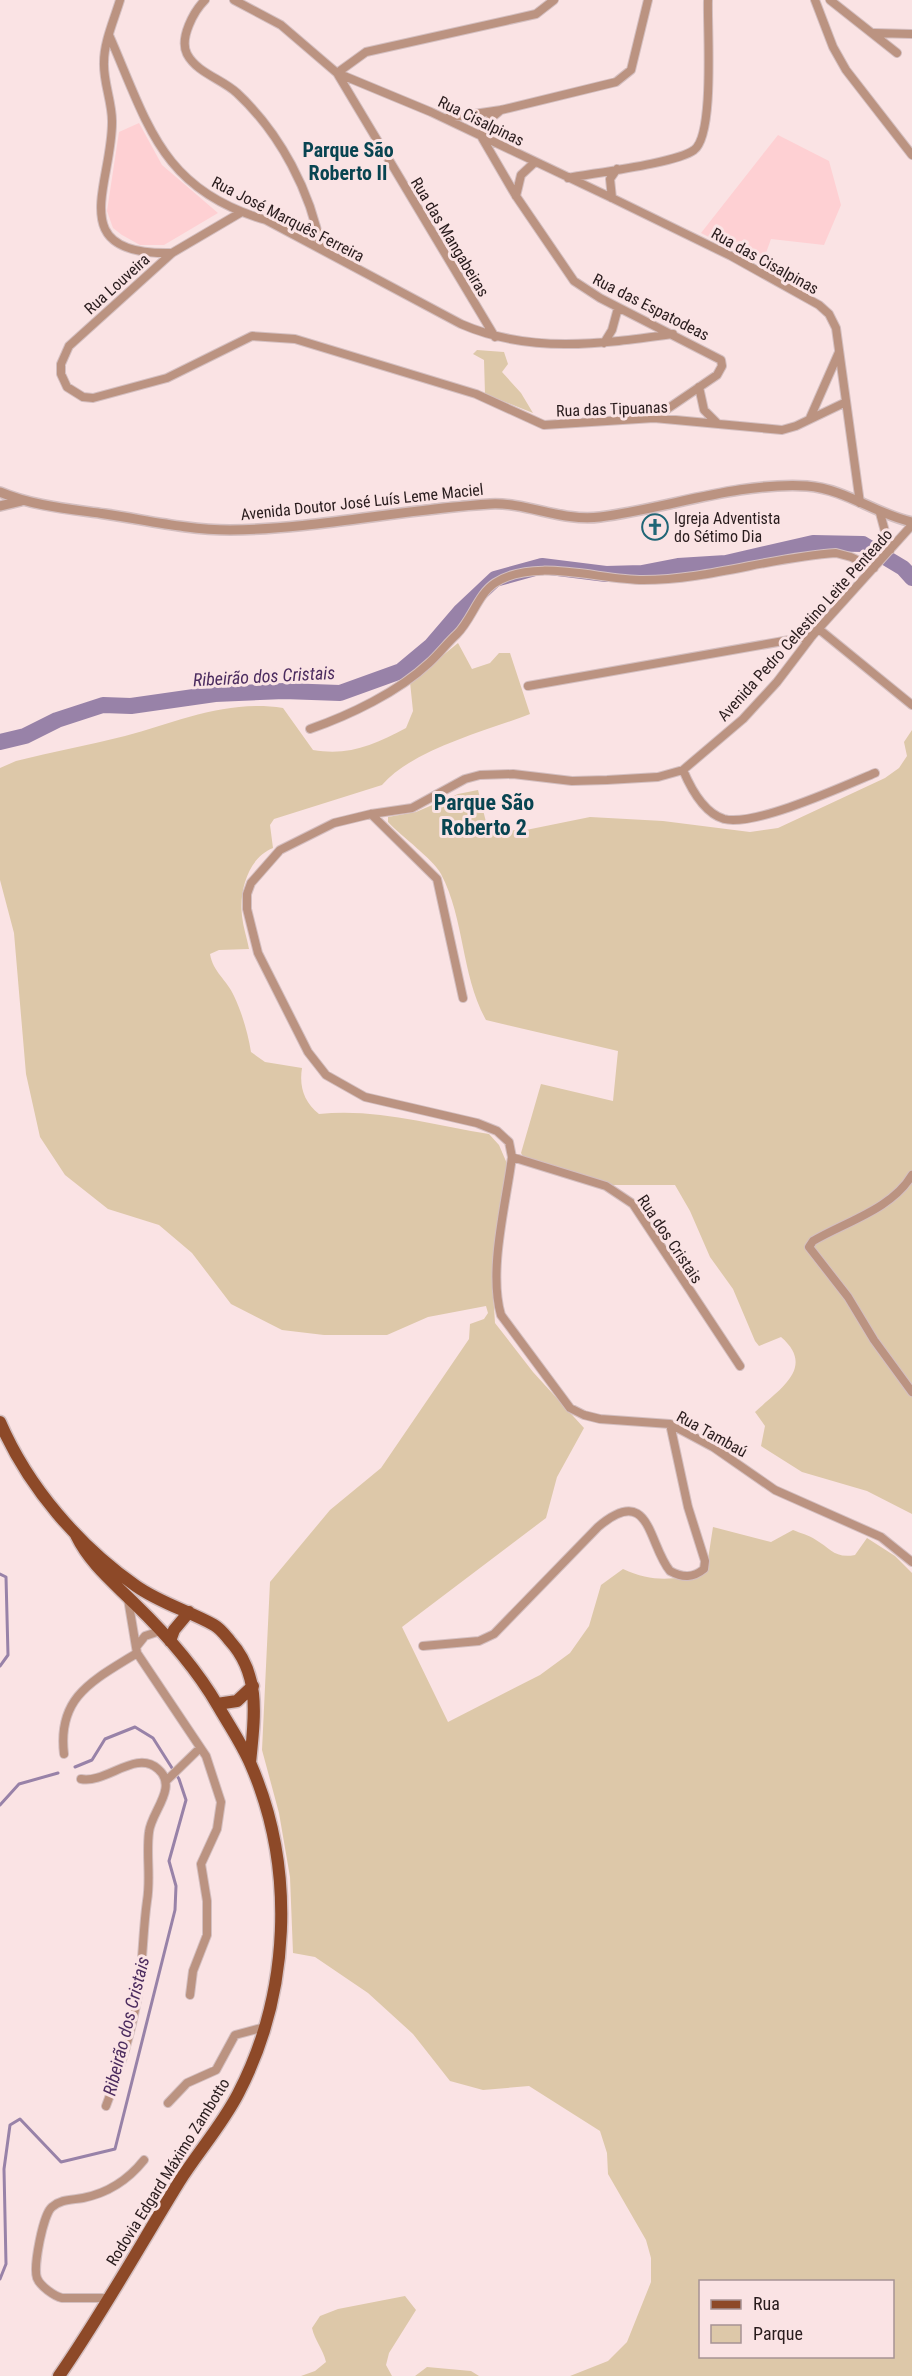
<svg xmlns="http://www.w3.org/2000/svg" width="912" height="2376" font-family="'Roboto Condensed',sans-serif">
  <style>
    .built { fill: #fed0d3 }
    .green { fill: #ddc8a9; fill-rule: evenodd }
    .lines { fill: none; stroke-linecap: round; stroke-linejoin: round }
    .stream { stroke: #9882a8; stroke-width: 3 }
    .river { stroke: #9882a8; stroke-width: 16 }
    .minor-casing { stroke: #d4bfc0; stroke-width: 10 }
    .tertiary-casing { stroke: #d4bfc0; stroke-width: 12 }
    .primary-casing { stroke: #d4bfc0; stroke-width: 15 }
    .minor { stroke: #bb9381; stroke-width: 8 }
    .tertiary { stroke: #bb9381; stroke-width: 9 }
    .primary { stroke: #8d4928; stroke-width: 12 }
    .labels { text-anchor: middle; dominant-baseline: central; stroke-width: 6; stroke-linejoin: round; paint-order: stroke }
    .street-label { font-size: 16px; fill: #291c1d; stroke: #fae3e4 }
    .poi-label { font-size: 16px; fill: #291c1d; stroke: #fae3e4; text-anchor: start }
    .water-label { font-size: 18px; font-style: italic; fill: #4c2c5f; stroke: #fae3e4 }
    .quarter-label { font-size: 20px; font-weight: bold; fill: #084451; stroke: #fae3e4 }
    .district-label { font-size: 22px; font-weight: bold; fill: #084451; stroke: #fae3e4 }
  </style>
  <rect width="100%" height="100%" fill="#fae3e4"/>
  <path class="built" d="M139,123l23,42 56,48 -54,32h-24l-18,-10 -9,-7 -6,-17 12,-79z
    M778,135l51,26 12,44 -17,40 -53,-6 -9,25 -61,-31z"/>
  <path class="green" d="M477,350l27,2 4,12 -6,8 19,21 12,20 -48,-19 -1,-34 -11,-6z
    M458,643l14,26 18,-6 9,-10h11l20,61c-44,17 -117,35 -148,71l-108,34 -4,6 3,23c-25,10 -34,43 -31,68 1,11 5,22 7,33l-30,1 -9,4c3,18 17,26 24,42 8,17 14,37 17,56l14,10 37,6c-3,19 2,34 17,46 57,-6 114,11 170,20l10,11 9,21 -15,126 2,31 38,49 51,56 -27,49 -11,41 -144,109 46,95 92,-47 30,-22 19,-27 12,-41 22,-16c31,14 51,11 83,3l7,-45 58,15 22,-12c7,3 16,5 23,10 14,8 19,19 39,15l12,-17 28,18 17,17v803h-342l38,-15 19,-19 24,-60v-24l-5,-18 -38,-66 -1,-21 -7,-22 -71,-45 -46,4 -33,-9 -37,-47 -45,-41 -53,-36 -22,-4 -3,-76 -11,-64 -17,-63 8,-168 60,-72 51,-42 88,-129 1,-15 14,-5 4,-6 -2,-7 -58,11 -41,18h-63l-42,-5 -51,-26 -39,-51 -33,-28 -51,-16 -43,-34 -25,-38 -14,-63 -12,-141 -14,-53v-112l16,-7c36,-9 73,-16 109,-25 52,-14 102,-37 158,-28l30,42c36,6 61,-5 93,-22l7,-17 -3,-29zM700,2282h192v74h-192z
    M912,730v784l-45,-23 -65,-19 -41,-26 4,-20 -10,-14c23,-22 62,-44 26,-75l-22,9 -4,-5 -22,-52 -23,-32 -20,-46 -15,-26h-64l-87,-27 -3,-5 20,-69 72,17 5,-50 -132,-31c-25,-45 -21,-100 -45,-146 -8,-15 -40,-38 -53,-52v-5l28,-5 42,-18 20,-4 9,36 6,5 33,-1 64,-13 73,4 87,11 28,-4 107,-50 14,-10 8,-12 -3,-14z
    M405,2296l11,14 -27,43 -3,12 6,11h-91l14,-5 11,-9c-3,-13 -11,-21 -14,-34l8,-12 18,-7z
    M427,2367l44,4 8,5h-64z"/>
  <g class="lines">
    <path class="stream" d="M0,1574l6,3 2,78 -8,11
      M0,1805l19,-21 39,-11
      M0,2279l6,-15 -2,-95 6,-44 10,-6 41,43 54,-13 60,-239 1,-24 -7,-25 17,-61 -7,-21 -26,-41 -18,-11 -30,12 -13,21 -17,7"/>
    <path class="river" d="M0,742l25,-6 32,-16 46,-15 28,1 84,-12 69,-3 56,2 61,-22 30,-25 30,-35 34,-32 47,-13 64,8 36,-1 36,-7 48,-3 87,-20 50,1 40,24 9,10"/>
    <g class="minor-casing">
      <path id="minor" d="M120,0c-6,20 -16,42 -16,62 -1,20 8,39 8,59 1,62 -50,135 60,132
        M205,0c-11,11 -26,38 -18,54 10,19 35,25 50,39 43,40 74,99 84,156
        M234,0l47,25 56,48 94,39 181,86 119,58 88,49 10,9 7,14 24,175
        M815,0l18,47 13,23 66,85
        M830,0l67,53
        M874,33l38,1
        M109,35c39,89 52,155 157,185l195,104c69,30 140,20 212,10
        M337,73l158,264
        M337,73l29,-21 170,-38 18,-14
        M501,110l-12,10 -8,16 35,60 58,85 26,17 121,62 1,6 -5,9 -63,43
        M447,118l54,-8 115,-28 15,-12 17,-70
        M568,178c26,-5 109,-15 126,-28 21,-15 13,-122 14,-150
        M516,196l5,-21 14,-13
        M612,198l-2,-19 7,-10
        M240,213l-68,40 -103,93 -8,18v10l6,13 16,10 10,1 74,-20 85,-42 43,3 181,55 68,31 110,-7 128,12 14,-4 50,-24
        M604,343l8,-13 6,-22
        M699,387l5,23 13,13
        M810,418l29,-66
        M880,513l10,37
        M912,525l-100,111 -35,46 -34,37 -60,51 -25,7 -51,3 -35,1 -59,-7 -33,1 -15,4 -53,29 -41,6 -37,9 -54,27 -29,33 -4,11v15l11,44 50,99 18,23 39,22 112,26 20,8 12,11 3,15c-6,47 -24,114 -11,158l69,93 14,7 16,4 70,5 43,23 62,43 106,47 31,25
        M820,630l92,75
        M528,686l284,-50
        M310,729c40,-14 88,-37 119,-66 10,-9 18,-20 28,-29 15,-15 21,-40 38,-51 39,-26 104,-3 148,-3 65,0 128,-23 193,-27l15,4 23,11
        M683,770c8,19 21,43 41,49 30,8 120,-33 151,-46
        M371,814l66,65 26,119
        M512,1157l94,29 27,18 107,162
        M912,1175c-20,34 -67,47 -99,66l-4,6 39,50 26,43 38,52
        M128,1599l9,54 69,103 15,46 -4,27 -16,35 6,37v34l-14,36 -3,24
        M137,1646l8,-10 15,-5
        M423,1646l56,-5 15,-7 104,-107c53,-45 50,18 72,44 13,7 23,7 34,-2l1,-8 -17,-54 -18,-83
        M64,1754c-7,-58 30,-74 73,-101
        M81,1779c25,5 55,-30 77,-10 21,18 -7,43 -9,63 -3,23 2,46 -2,69 -4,28 -4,58 -8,86 -6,42 -18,80 -33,119
        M166,1781l34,-33
        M168,2103l19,-20 29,-13 19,-35 30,-8
        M109,2298h-47c-8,-2 -22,-12 -25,-20 -4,-11 6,-64 15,-71 9,-8 20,-7 31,-9 25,-5 45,-18 61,-38"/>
    </g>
    <g class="tertiary-casing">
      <path id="tertiary" d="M0,492c33,14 70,17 105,22 41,6 83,16 125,16 87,-1 173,-21 260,-26 37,-2 72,18 110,13 69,-9 137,-35 207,-31 39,3 68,28 105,36
        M0,506l21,-5"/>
    </g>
    <g class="primary-casing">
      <path id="primary" d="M0,1422c28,65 79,124 136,164 24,17 53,25 78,39 7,4 11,10 16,16 32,35 24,79 20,122
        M170,1641l4,-11 15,-18
        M217,1704l20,-3 16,-15
        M59,2376c43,-62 80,-129 120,-194 19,-30 43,-57 59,-88 52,-100 58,-225 13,-329 -9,-21 -22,-40 -33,-59 -22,-38 -52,-72 -83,-102 -22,-22 -45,-40 -59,-69"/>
    </g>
    <use href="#minor" class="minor"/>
    <use href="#tertiary" class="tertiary"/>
    <use href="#primary" class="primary"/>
  </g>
  <defs>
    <g id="church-ring" transform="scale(1.35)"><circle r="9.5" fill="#fae3e4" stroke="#206676" stroke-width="1.5"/><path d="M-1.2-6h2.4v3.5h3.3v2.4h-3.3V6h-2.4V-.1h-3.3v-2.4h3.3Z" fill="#206676"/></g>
  </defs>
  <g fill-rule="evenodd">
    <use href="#church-ring" x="655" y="527"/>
  </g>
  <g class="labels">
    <g class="street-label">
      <text transform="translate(481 121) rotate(26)">Rua Cisalpinas</text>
      <text transform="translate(288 219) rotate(27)">Rua José Marquês Ferreira</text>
      <text transform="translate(450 237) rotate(59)">Rua das Mangabeiras</text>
      <text transform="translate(765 261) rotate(29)">Rua das Cisalpinas</text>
      <text transform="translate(117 284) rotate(-42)">Rua Louveira</text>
      <text transform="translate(651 307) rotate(27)">Rua das Espatodeas</text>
      <text transform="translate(612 409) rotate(-2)">Rua das Tipuanas</text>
      <text transform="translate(362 502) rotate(-6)">Avenida Doutor José Luís Leme Maciel</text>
      <text transform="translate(805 625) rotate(-48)">Avenida Pedro Celestino Leite Penteado</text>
      <text transform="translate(670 1239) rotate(56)">Rua dos Cristais</text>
      <text transform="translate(712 1434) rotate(29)">Rua Tambaú</text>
      <text transform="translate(168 2172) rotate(-58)">Rodovia Edgard Máximo Zambotto</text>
    </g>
    <g class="poi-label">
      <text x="674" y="518">Igreja Adventista<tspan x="674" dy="18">do Sétimo Dia</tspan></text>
    </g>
    <g class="water-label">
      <text transform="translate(264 676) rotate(-3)">Ribeirão dos Cristais</text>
      <text transform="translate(126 2026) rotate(-76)">Ribeirão dos Cristais</text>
    </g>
    <g class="quarter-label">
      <text x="348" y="150">Parque São<tspan x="348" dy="23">Roberto II</tspan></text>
    </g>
    <g class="district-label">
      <text x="484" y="802">Parque São<tspan x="484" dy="25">Roberto 2</tspan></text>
    </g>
  </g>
  <rect x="699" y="2280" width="195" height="78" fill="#fae3e4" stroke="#a69394" stroke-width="1.5"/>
  <rect x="711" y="2300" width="30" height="9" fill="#8d4928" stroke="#a69394" stroke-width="1.5"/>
  <text x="753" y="2310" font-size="18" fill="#291c1d">Rua</text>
  <rect x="711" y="2325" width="30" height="18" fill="#ddc8a9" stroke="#a69394" stroke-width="1.5"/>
  <text x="753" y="2340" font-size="18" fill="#291c1d">Parque</text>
</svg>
